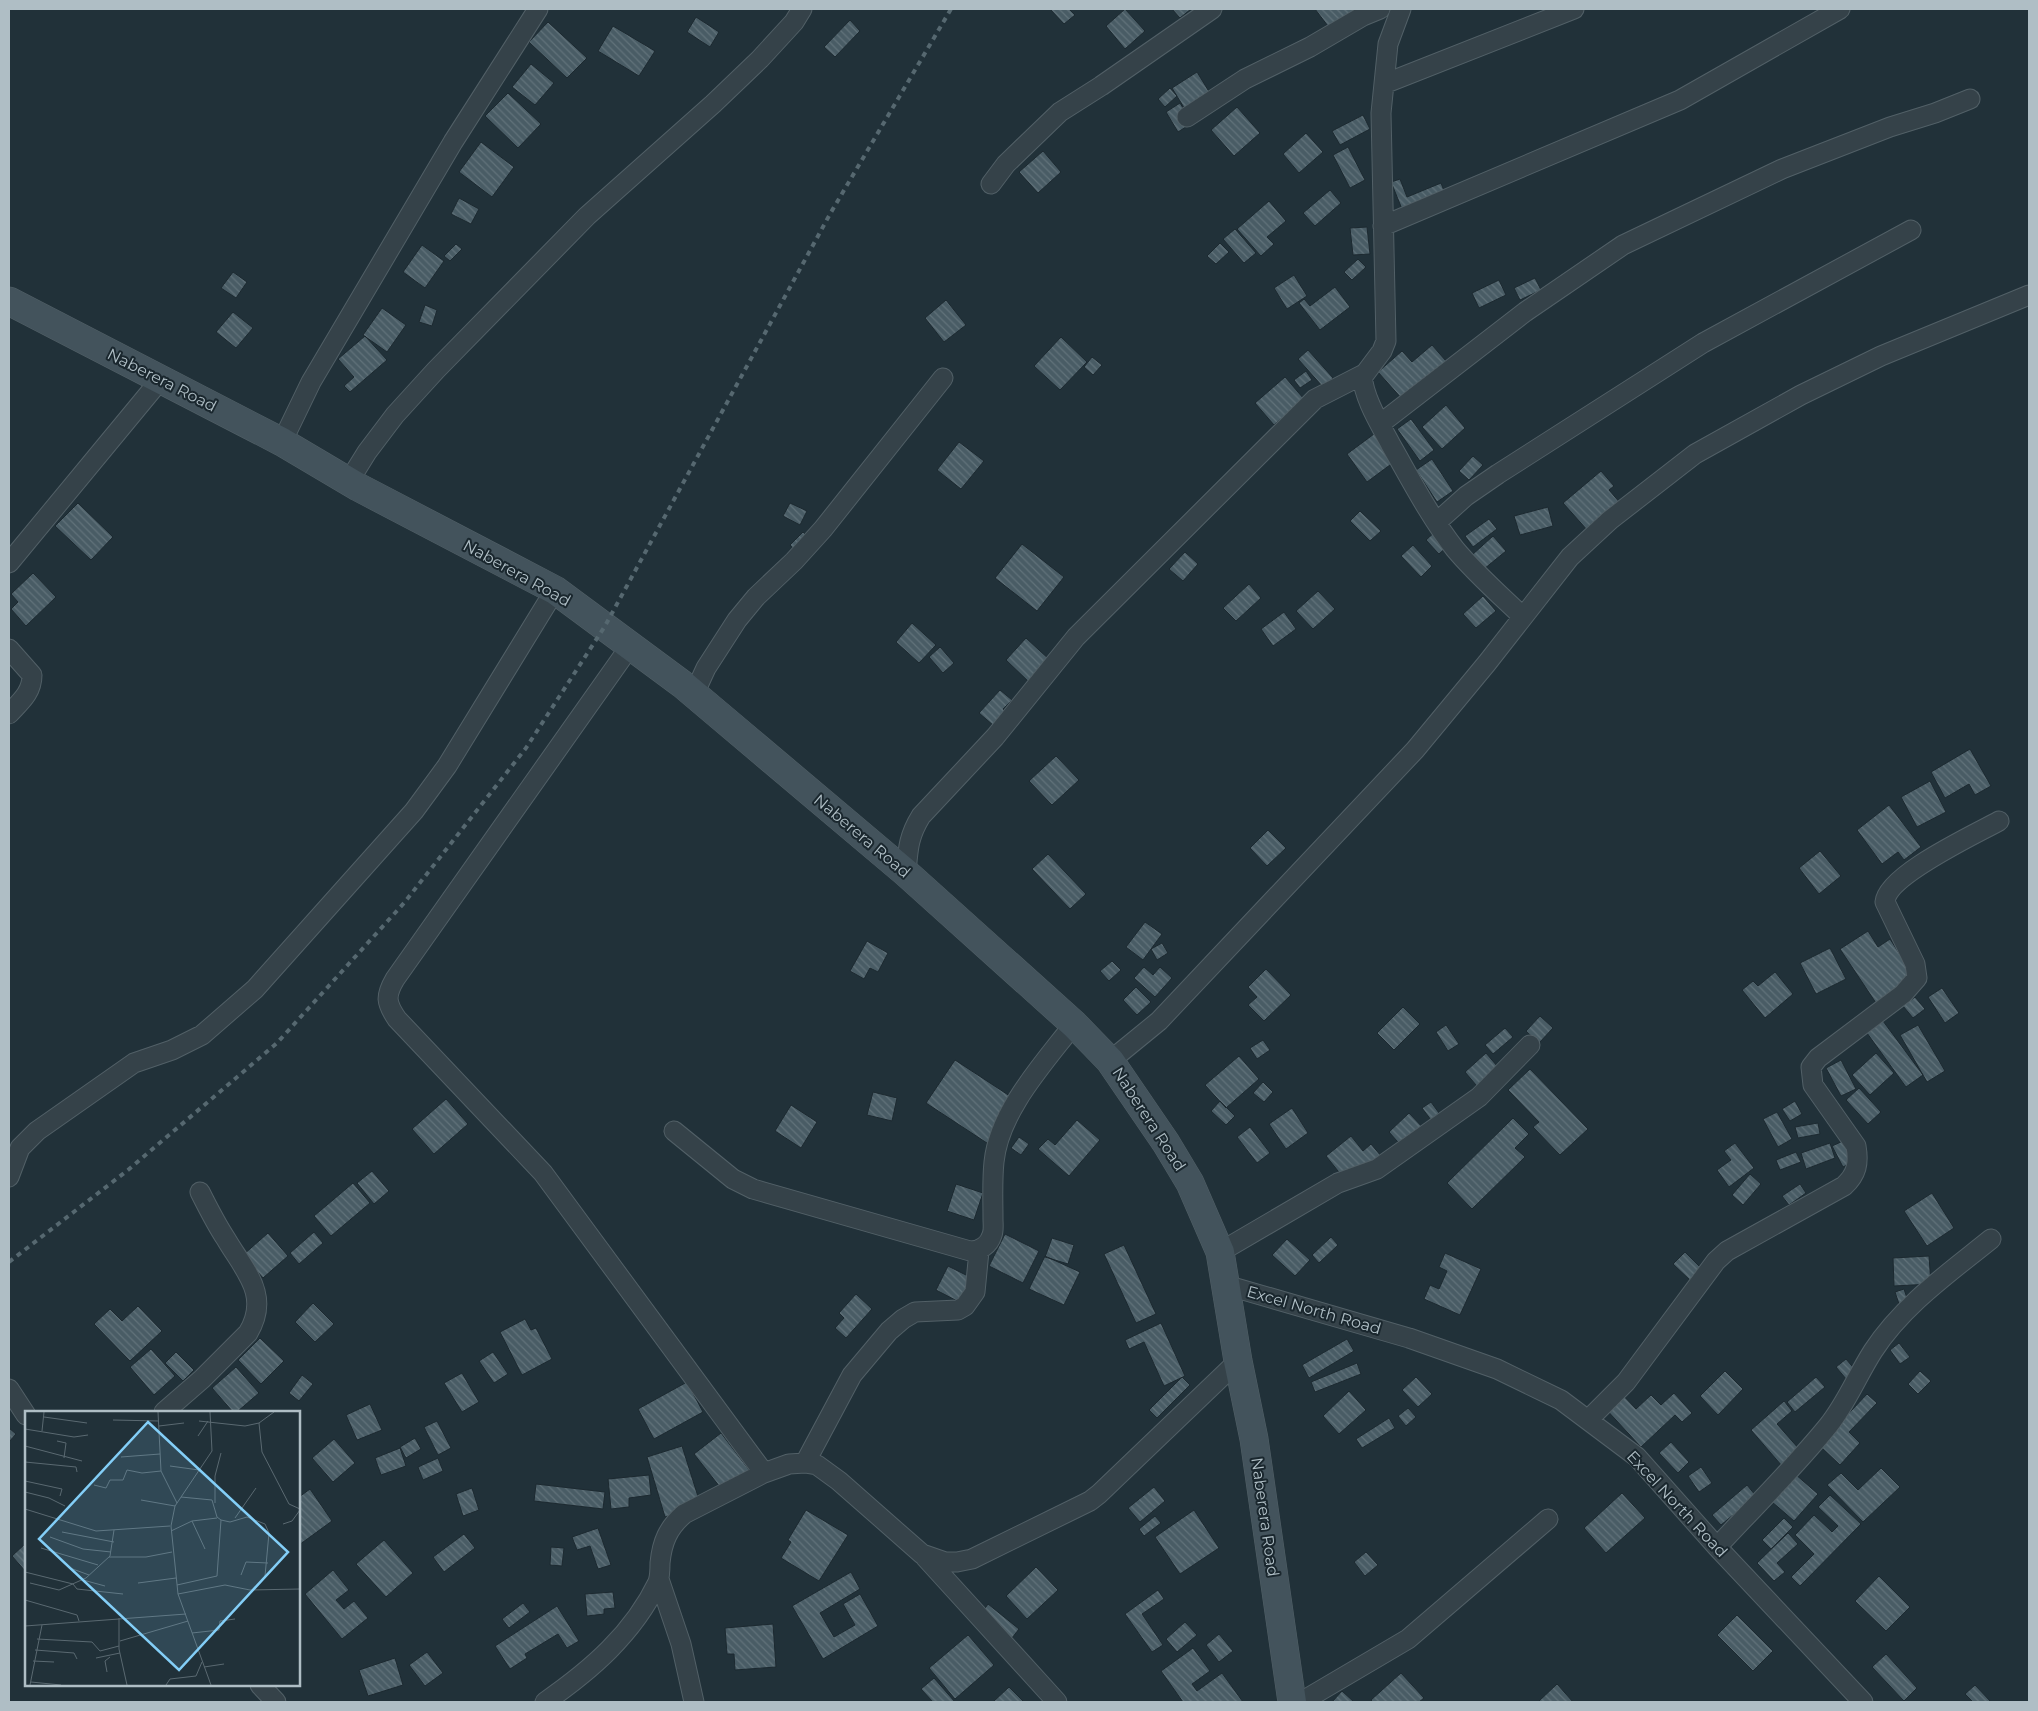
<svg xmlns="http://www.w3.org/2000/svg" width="2038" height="1711" font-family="Montserrat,sans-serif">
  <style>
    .building { fill: url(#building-back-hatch); stroke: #1c2930 }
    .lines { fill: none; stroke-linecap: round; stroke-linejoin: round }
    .street-casing { stroke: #526067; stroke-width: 21 }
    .secondary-casing { stroke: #526067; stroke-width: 29 }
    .street { stroke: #354249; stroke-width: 19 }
    .secondary { stroke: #43535c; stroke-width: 28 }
    .rail { stroke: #566870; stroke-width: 4; stroke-dasharray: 5 5; stroke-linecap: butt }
    .labels { text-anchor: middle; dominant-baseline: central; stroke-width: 4; stroke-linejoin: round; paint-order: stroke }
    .street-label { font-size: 16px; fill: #afbec5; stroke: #1a272e }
    .inset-road { fill: none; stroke: #5a6971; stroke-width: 1 }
    .view { fill: #83cef7; fill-opacity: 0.15; stroke: #83cef7; stroke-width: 2.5 }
    .inset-edge { fill: none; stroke: #afbec5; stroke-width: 2.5 }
  </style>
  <defs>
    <pattern id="building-back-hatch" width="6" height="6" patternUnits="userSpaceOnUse" patternTransform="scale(1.25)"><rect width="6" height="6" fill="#495c65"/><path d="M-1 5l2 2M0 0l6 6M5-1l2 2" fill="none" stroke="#61727a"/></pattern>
  </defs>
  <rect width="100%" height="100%" fill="#213139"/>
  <path class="building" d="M1050,9h19l6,6 -11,9z
    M1125,9l20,22 -20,18 -19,-23z
    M1172,9h19l-11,9z
    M1315,9h43l-24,25z
    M696,17l23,15 -9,15 -23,-15z
    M850,20l10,11 -25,26 -11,-10z
    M548,22l39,36 -20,20 -38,-36z
    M613,26l42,25 -16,25 -41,-25z
    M531,64l23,19 -19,22 -23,-18z
    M1197,72l19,31 -25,16 -19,-31z
    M1170,88l7,8 -12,11 -7,-8z
    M508,93l33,31 -23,24 -33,-32z
    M1180,103l12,20 -14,9 -12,-20z
    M1237,107l23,26 -26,23 -23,-26z
    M1363,115l7,14 -30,16 -8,-14z
    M1306,133l17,19 -24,21 -16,-19z
    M481,142l33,25 -22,30 -33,-25z
    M1348,147l17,33 -15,8 -17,-33z
    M1043,151l18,21 -23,21 -19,-21z
    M1400,179l7,18 34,-14 5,13 -42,18 -13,-32z
    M1330,190l11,13 -26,23 -12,-13z
    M459,198l20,11 -8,15 -20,-10z
    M1269,201l17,20 -19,16 7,7 -13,12 -24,-27z
    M1367,227l3,27 -17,1 -3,-27z
    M1235,229l21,24 -12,10 -21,-24z
    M1220,243l9,9 -13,12 -9,-8z
    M456,244l6,5 -12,12 -6,-5z
    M422,245l22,16 -19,27 -22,-16z
    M1358,259l8,8 -14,13 -8,-8z
    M233,272l14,10 -11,16 -15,-10z
    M1294,275l13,21 -20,13 -13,-21z
    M1535,278l6,12 -21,10 -6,-12z
    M1499,280l7,15 -27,13 -7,-15z
    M1335,287l15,20 -30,23 -21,-27 5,-4 6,7z
    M946,300l20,25 -22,17 -19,-24z
    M425,305l12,5 -5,16 -13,-4z
    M382,308l24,17 -19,27 -24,-17z
    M233,312l20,16 -17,20 -20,-16z
    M365,336l22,24 -37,32 -6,-6 10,-9 -16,-18z
    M1061,337l26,25 -27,28 -26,-24z
    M1432,345l14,16 -43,39 -25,-28 24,-21 10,11z
    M1308,350l25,28 -10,9 -25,-28z
    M1092,357l10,8 -9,10 -9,-8z
    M1306,371l6,9 -12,8 -6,-8z
    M1285,377l19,22 -30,26 -19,-22z
    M1446,405l19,23 -23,21 -20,-22z
    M1411,419l23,31 -14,11 -23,-32z
    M1374,434l20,28 -27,20 -20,-28z
    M959,442l25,19 -23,28 -24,-19z
    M1473,456l10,9 -14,15 -10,-9z
    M1432,459l21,32 -16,11 -21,-32z
    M1601,471l13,15 -5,4 12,14 -32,28 -26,-29z
    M78,503l35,34 -22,23 -36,-34z
    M790,503l17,8 -7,14 -17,-9z
    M1548,507l5,19 -33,9 -6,-19z
    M1360,511l21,20 -11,10 -20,-20z
    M1489,519l8,10 -24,18 -8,-11z
    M1437,530l13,14 -11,10 -13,-14z
    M803,532l11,12 -13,13 -11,-12z
    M1493,536l13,15 -22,18 -12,-14z
    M1022,544l42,33 -27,34 -42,-33z
    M1413,545l19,21 -11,11 -20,-21z
    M1185,552l13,12 -15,17 -14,-12z
    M33,573l23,24 -30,29 -15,-17 7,-7 -7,-8z
    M1249,584l12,14 -25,23 -13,-13z
    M1318,591l17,18 -22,20 -17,-18z
    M1483,596l13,15 -20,17 -13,-14z
    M1284,612l12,17 -23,17 -12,-17z
    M912,623l24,22 -17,18 -23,-21z
    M1026,638l26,24 -21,22 -25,-24z
    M940,647l14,16 -11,10 -14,-16z
    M1000,690l12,10 -9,9 10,9 -12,14 -22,-19z
    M1970,749l21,37 -16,9 -6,-11 -24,14 -14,-26z
    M1056,756l23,24 -27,25 -23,-24z
    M1930,781l16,31 -29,15 -16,-30z
    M1889,805l32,42 -17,13 -6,-8 -16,12 -25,-34z
    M1268,830l18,18 -19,18 -17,-18z
    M1820,851l21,25 -22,18 -20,-26z
    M1048,854l38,40 -16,15 -38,-40z
    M1145,922l17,12 -19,26 -17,-13z
    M1868,931l10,16 12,-8 25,39 -39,25 -36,-54z
    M867,941l21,12 -10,19 -8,-4 -6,11 -14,-8z
    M1162,943l6,10 -11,7 -6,-11z
    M1830,948l16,31 -30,15 -16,-31z
    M1112,961l9,9 -12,11 -9,-10z
    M1144,967l9,8 7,-8 12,11 -17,19 -21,-19z
    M1266,969l25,26 -27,26 -16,-16 9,-8 -9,-10z
    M1775,972l18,22 -28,24 -23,-28 11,-9 5,5z
    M1136,987l15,15 -14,13 -14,-15z
    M1942,988l17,25 -14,10 -17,-26z
    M1915,997l10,12 -12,9 -10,-12z
    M1403,1007l17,17 -26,26 -17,-17z
    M1540,1016l13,12 -14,15 -13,-12z
    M1883,1021l40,54 -17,12 -39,-54z
    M1446,1025l13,19 -11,7 -12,-19z
    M1918,1025l27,46 -18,11 -27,-47z
    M1505,1028l8,9 -20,17 -8,-9z
    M1263,1040l7,10 -13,9 -7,-11z
    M1486,1053l17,20 -21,19 -17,-20z
    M1876,1053l18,20 -24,22 -18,-20z
    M1239,1056l20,23 -33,29 -21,-23z
    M955,1060l67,44 -29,43 -67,-44z
    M1841,1060l15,29 -15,7 -15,-28z
    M1530,1069l58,60 -28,26 -27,-28 6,-5 -31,-32z
    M1263,1082l10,10 -9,10 -11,-9z
    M1859,1088l22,24 -13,12 -22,-24z
    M873,1092l24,6 -5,23 -25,-6z
    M446,1099l22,25 -34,30 -22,-25z
    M1220,1101l15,15 -9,9 -15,-14z
    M1795,1101l7,13 -12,7 -8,-12z
    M1431,1102l8,11 -8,7 -9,-12z
    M791,1105l26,17 -16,26 -26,-17z
    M1292,1108l16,25 -22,16 -17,-25z
    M1777,1112l15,27 -14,8 -15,-28z
    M1409,1113l17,18 -21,19 -16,-18z
    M1513,1118l16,16 -14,14 10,9 -53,52 -25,-26z
    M1077,1120l23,20 -31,36 -31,-27 10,-10 7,6z
    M1818,1123l2,11 -22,4 -3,-11z
    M1250,1127l20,26 -13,10 -20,-26z
    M1351,1136l12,15 8,-7 10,12 -35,25 -20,-25z
    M1019,1137l10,7 -8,11 -10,-7z
    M1843,1141l10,21 -10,5 -11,-21z
    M1735,1143l19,25 -25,19 -12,-17 14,-10 -7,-9z
    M1830,1143l5,15 -29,11 -5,-16z
    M1796,1152l5,10 -21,8 -4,-10z
    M372,1171l17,20 -15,13 -17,-21z
    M1750,1174l11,10 -18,21 -11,-10z
    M353,1183l17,20 -39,33 -17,-20z
    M956,1184l27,9 -9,27 -27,-9z
    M1800,1184l6,9 -17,12 -7,-9z
    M1932,1193l22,35 -27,18 -23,-35z
    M314,1232l9,11 -24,21 -9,-11z
    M268,1233l20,23 -25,22 -20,-23z
    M1005,1234l34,17 -16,32 -34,-17z
    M1331,1237l7,8 -19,18 -7,-8z
    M1052,1238l22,7 -6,19 -23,-7z
    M1287,1239l23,21 -15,16 -23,-21z
    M1124,1245l32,69 -20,9 -32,-69z
    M1685,1252l17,17 -11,12 -18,-17z
    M1445,1253l36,16 -21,46 -36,-16 6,-14 9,4 8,-18 -8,-4z
    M1045,1256l35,16 -16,33 -35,-16z
    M1929,1256l2,28 -37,2 -1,-28z
    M948,1266l28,14 -13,24 -27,-14z
    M1904,1289l5,15 -9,3 -5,-15z
    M856,1294l16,15 -26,29 -11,-10 9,-10 -5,-5z
    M313,1303l21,21 -19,18 -20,-20z
    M138,1306l24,25 -32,30 -36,-37 16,-15 12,12z
    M525,1319l6,11 5,-2 16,31 -30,16 -22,-43z
    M1161,1323l24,53 -21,10 -20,-44 -15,7 -4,-9z
    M260,1338l24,23 -23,23 -23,-24z
    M1347,1339l7,12 -45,27 -7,-13z
    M1899,1343l11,14 -10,7 -10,-14z
    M151,1349l24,27 -21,19 -24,-28z
    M176,1352l18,18 -11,11 -18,-18z
    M493,1352l15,22 -14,9 -15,-22z
    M1846,1359l16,19 -10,8 -16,-19z
    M1357,1363l4,11 -46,18 -4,-10z
    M236,1367l23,26 -22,19h-4l-21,-24z
    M1725,1371l18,18 -25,26 -18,-19z
    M1920,1371l11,10 -13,13 -10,-10z
    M462,1373l17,29 -17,10 -18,-29z
    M302,1375l11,9 -14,17 -10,-8z
    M1182,1377l8,8 -33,33 -8,-8z
    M1416,1377l16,17 -14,13 -16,-17z
    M1816,1377l9,10 -30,25 -8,-10z
    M687,1382l16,30 -49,27 -16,-30z
    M1349,1391l17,19 -27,24 -16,-18z
    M1619,1391l17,18 15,-14 10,10 13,-12 18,20 -10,9 -7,-7 -34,32 -38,-41z
    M1867,1394l10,9 -28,29 11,11 -20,22 -21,-20z
    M1784,1401l8,10 -15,13 23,26 -18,16 -31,-36z
    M370,1404l12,26 -25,10 -11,-25z
    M1408,1408l8,9 -10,9 -8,-10z
    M1389,1418l6,10 -33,20 -6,-9z
    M437,1421l14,27 -13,7 -14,-28z
    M9,1428l7,6 -7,8z
    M721,1433l32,42 -26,21 -33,-42z
    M415,1438l6,11 -15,9 -6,-11z
    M334,1439l21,24 -22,19 -21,-24z
    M1671,1442l18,20 -11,11 -19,-20z
    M682,1446l19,60 -36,11 -18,-60z
    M400,1448l6,18 -25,9 -6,-17z
    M438,1458l5,13 -20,9 -5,-13z
    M1701,1467l11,16 -13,9 -11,-16z
    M1881,1468l19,19 -37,35 -36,-37 14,-12 17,17z
    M1795,1474l23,20 -24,27 -23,-20z
    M649,1475l2,20 -22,3v9l-18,2 -3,-30z
    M536,1484l69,8 -2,17 -69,-8z
    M1747,1485l9,11 -35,29 -9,-10z
    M1154,1487l11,14 -25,21 -12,-14z
    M472,1488l7,22 -16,6 -7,-22z
    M310,1489l22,32 -33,24v-48z
    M1622,1493l23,25 -39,35 -22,-25z
    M1830,1495l31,29 -61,62 -9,-9 23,-23 -19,-19 19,-20 18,17 6,-6 -20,-19z
    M806,1510l42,25 -29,46 -38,-23 10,-16 -3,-2z
    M1194,1510l25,38 -39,26 -25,-37z
    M1155,1516l6,7 -17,13 -5,-7z
    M1784,1518l9,9 -22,22 -9,-9z
    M598,1528l13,37 -13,4 -8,-23 -13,4 -5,-13z
    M1788,1533l10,11 -21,19 8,9 -11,9 -17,-18z
    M464,1534l11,14 -31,24 -11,-15z
    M384,1540l29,33 -27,24 -30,-33z
    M26,1543v29l-14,-16z
    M551,1547l13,1 -2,18 -12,-1z
    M1366,1552l12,13 -13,11 -11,-14z
    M1036,1567l22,23 -31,29 -21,-23z
    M333,1570l16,20 -13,10 8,9 10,-8 14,17 -26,21 -37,-45z
    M851,1572l9,17 -40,24 14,24 21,-12 -12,-21 17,-10 18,32 -55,33 -31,-53z
    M1879,1576l31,31 -24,24 -31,-30z
    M1158,1590l6,9 -22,15 21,31 -11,7 -27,-38z
    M613,1592l2,16 -11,1v5l-17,2 -2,-22z
    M523,1603l7,9 -21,16 -7,-9z
    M988,1604l31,25 -7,9 -31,-24z
    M557,1606l22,35 -12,7 -9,-14 -33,20 2,4 -17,11 -15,-23z
    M1737,1615l36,36 -20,20 -36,-36z
    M1185,1622l12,13 -20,17 -11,-13z
    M773,1624l3,43 -41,3 -1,-16h-7l-2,-26z
    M1219,1634l14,17 -14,11 -13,-17z
    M968,1635l26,30 -39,34 -26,-31z
    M1193,1648l17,23 -18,13 5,7 25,-18 21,29h-60l-22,-31z
    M427,1652l16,21 -18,13 -16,-21z
    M1886,1654l31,34 -13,13 -32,-34z
    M395,1658l8,27 -35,11 -9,-26z
    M1401,1673l23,25 -5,4h-46l-2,-2z
    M934,1678l21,24h-22l-12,-13z
    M1557,1684l16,18h-35z
    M1975,1685l16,17h-18l-8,-8z
    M1009,1687l15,15h-31z
    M1342,1691l12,11h-22z"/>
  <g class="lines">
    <g class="street-casing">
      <path id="street" d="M1401,9l-13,35 -7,69 5,228 -4,10 -18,24h-2c2,24 18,49 29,70 20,35 39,72 64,104 20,24 45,46 67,67
        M1384,84l190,-75
        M1187,117l58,-38 65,-32 53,-31 17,-7
        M991,184l15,-20 54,-52 41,-26 111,-77
        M1383,226l297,-126 160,-91
        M1380,424l145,-112 98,-67 159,-76 108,-42 45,-14 35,-14
        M282,442l29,-60 142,-240 85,-133
        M349,481l18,-29 28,-37 41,-45 151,-154 126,-112 47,-45 34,-37 8,-13
        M1437,522l29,-26 32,-22 205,-131 208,-113
        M9,563l152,-184
        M631,645l-236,334c-10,17 -9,24 2,40l146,154 221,300
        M9,649l23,26c0,18 -12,27 -23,39
        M694,694l12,-26 31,-48 19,-23 38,-36 29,-32 120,-151
        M906,873c2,-23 2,-36 15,-57l74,-79 81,-100 239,-238 47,-24
        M1110,1061l49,-40 256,-271 72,-87 83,-106 40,-37 85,-66 106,-59 80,-39 148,-61
        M674,1131l59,48 20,10 217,62c10,0 19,-6 22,-16 2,-5 1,-11 1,-16 0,-19 -1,-38 1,-57 5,-51 50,-99 80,-138
        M9,1177l11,-29 17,-17 97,-68 38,-13 30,-15 53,-46 159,-178 33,-45 108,-176
        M1220,1252l118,-69 39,-14 102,-72 51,-52
        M1226,1285l183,53 88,31 64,31 76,57 80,90 146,155
        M9,1389l17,26
        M164,1412l38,-33 46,-46c23,-38 -4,-63 -22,-94 -10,-15 -18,-31 -26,-47
        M1589,1419l37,-37 90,-121 11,-10 117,-65c13,-12 15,-23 12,-40l-43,-61 -2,-18 7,-9 85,-64 14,-16 -2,-14 -30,-62c2,-27 89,-67 114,-81
        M805,1463l47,-88 37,-44 14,-12 12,-7 43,-2 7,-4 10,-14 4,-41
        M1717,1547c37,-40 76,-78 111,-121 18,-22 29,-50 45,-75 30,-46 76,-78 118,-112
        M925,1557l132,145
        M659,1579l22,65 13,58
        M260,1685l16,17
        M545,1702c46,-32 88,-68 113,-120 2,-6 2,-13 2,-19 2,-21 8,-35 24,-49l80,-41 25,-9 16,-1 12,2 22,16 83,73 23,8h12l15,-3 118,-58 9,-7 139,-133
        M1301,1702l107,-63 140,-120"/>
    </g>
    <g class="secondary-casing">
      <path id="secondary" d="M9,301l273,141 76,45 197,103 127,94 224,189 168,151 36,37 56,82 24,40 30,69 18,109 16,78 38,263"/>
    </g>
    <use href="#street" class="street"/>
    <use href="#secondary" class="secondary"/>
    <path class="rail" d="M9,1262l119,-92 149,-127 127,-140 122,-155 79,-122 225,-412 121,-205"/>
  </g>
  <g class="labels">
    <g class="street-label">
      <text transform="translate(162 380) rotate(27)">Naberera Road</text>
      <text transform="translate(517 573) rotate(29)">Naberera Road</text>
      <text transform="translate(862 836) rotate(40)">Naberera Road</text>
      <text transform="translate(1149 1119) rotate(57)">Naberera Road</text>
      <text transform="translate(1314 1310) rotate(16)">Excel North Road</text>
      <text transform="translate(1677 1504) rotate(47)">Excel North Road</text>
      <text transform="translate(1265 1517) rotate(82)">Naberera Road</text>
    </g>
  </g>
  <g transform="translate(25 1411)">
    <rect width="275" height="275" fill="#213139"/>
    <path class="inset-road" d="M133,1l3,59 16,32M185,1l2,39 -37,55 -4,20 7,68 33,91M19,6l43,6M88,9l46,1M174,10l46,5 14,-3 15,-11M234,12l3,29 27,52 11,5M134,15l25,-3M0,18l49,8 14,-2M17,20l2,-19M173,25l10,-15M32,30l9,2 -2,15M0,35l57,15M96,46l39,-3M0,51l51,5 1,5M145,55l29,4M0,70l37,8 -2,7M69,74l12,3 4,-8h13l4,-10 15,3 19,-2M0,81l24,6 16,8M156,86l31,3 5,17 4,3 9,2 17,-5 18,7 4,9 -4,43M116,89l34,6M190,92v-27l6,-23M0,98l71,22 74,-5M210,107l21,-30M167,110l25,-3M258,113l9,-3 8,-11M146,120l21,-10 13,28M37,121l52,10M25,126l33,12 28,3M16,137l57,17M84,146h37l26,-5M45,157l19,7M0,161l48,12 4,5 46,5M216,164l5,-13 22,1M58,169l22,6M5,172l29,7 27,-12 24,-22 4,-26M113,172l38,-5M152,174l40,-9 4,-56M153,183l47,-9 25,5 50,-1M0,189l52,15 2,6M94,207v31l8,36M0,215l161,-12M167,222l27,-3 1,-9 15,-2M12,228l55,3 8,9 19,-5M95,230l68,-20M10,239l39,3 3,6M71,247l24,-5M8,250l21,1M179,256l20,-3M82,261l-2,-11 5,-4M6,271l30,3M5,274l12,-60M141,274l4,-6 26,-3 6,-14"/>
    <path class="view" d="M123,11l140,130 -109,118 -140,-131z"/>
    <rect width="275" height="275" class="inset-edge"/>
  </g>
  <rect width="2038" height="1711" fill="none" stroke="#afbec5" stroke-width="20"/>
</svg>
